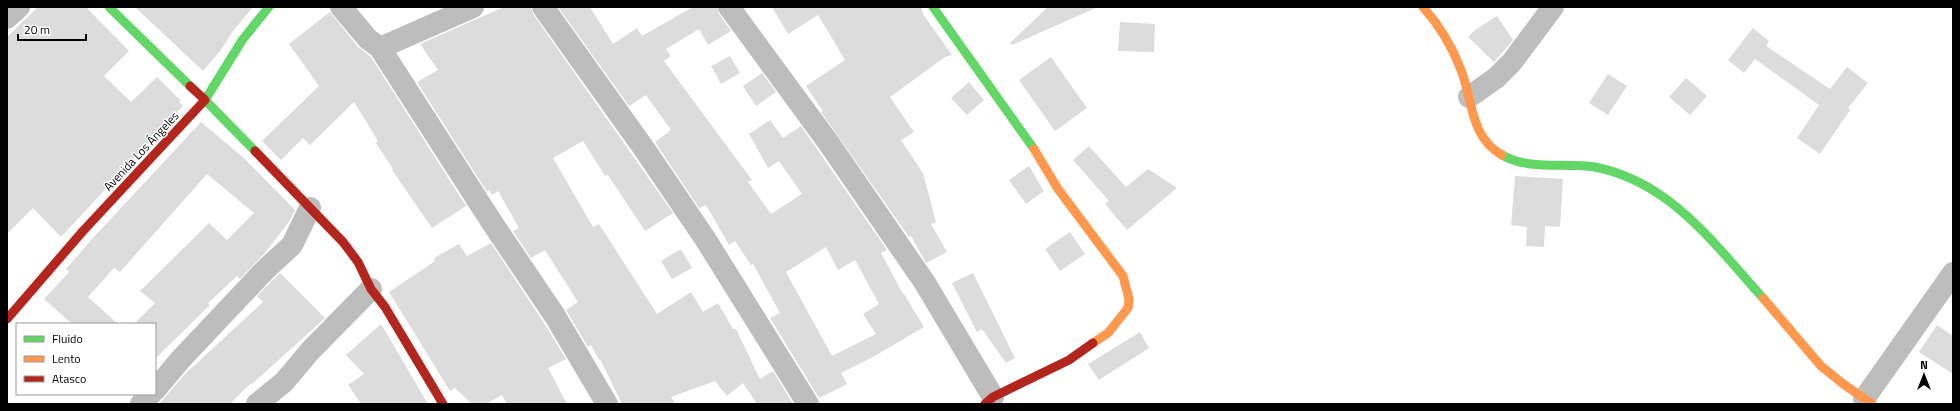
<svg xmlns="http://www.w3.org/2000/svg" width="1960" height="411" font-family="'Titillium Web',sans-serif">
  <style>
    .building { fill: #dcdcdc; fill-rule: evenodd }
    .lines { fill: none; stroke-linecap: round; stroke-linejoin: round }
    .street { stroke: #bdbdbd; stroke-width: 22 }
    .fast { stroke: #63d668; stroke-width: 9 }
    .slow { stroke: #ff974d; stroke-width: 9 }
    .jam { stroke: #b3261e; stroke-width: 9 }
    .labels { text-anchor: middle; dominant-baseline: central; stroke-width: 3; stroke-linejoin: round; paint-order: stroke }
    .street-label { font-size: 12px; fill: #000; stroke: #fff }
  </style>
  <rect width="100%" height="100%" fill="#fff"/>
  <path class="building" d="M38,7h48l43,44 -25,25 27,26 26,-25 24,24 -2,1 4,4 -122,131 -28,-29 -26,26v-197z
    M135,7h118l-20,24 -12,19 -18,21z
    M504,7h27l2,7 140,199 -28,18 -37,-56 -3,1 -22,-35 -30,17 40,69 6,-3 58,90 34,-22 12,20 15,-9 15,26h3l24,50 13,-8 20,33h-36l-14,-21 -16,13 -12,-15 -44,16 4,7h-53l-22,-45 -1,1 -8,-15 -3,2 -22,-37 12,-8 -33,-52 -14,8 -18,-27 6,-3 -21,-37 -6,4 -3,-5 -2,2 -70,-110 21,-12 -18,-26z
    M558,7h32l23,37 24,-16 5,8 51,-29h24l2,7 12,17 -23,14 -9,-16 -33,20 5,7 -7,5 88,119 -4,2 23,32 31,-20 -23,-33 -11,7 -19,-34 21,-14 13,18 18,-12 86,124 -6,3 22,41h1l20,33 -51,30 -32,16 6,11 -28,14 -49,-80 10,-5 -27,-49 -2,1 -16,-24 -6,4 -23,-40 -7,3 -44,-66 16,-12 -25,-35 -17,11zM826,247l12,23 17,-10 24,44 -16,10 13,20 -44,22 -46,-84z
    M772,7h149l2,7 29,41 -7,2 -55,40 24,35 -13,8 22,33 13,49 -5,2 16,28 -21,11 -15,-27 -2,1 -88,-125 2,-1 -17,-25 39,-26 -27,-45 -30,19z
    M1048,7h50l-86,38 -2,-2z
    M330,12l28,35 13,10 95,149 -34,22 -40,-58 1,-1 -17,-26 2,-2 -24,-39 -44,43 -7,-7 -22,22 -19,-19 57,-55 -30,-42z
    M1497,16l16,24 -19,22 -26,-25 7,-7z
    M1120,22l35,2 -1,28 -36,-1z
    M1753,28l16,13 -3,5 64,43 17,-22 21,16 -20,25 2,2 -30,44 -23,-16 22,-33 -64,-46 -11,14 -16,-13z
    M730,56l10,17 -19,11 -10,-18z
    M1051,57l36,51 -32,23 -36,-51z
    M762,73l14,19 -20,14 -13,-20z
    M1608,74l19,12 -19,29 -19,-12z
    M1686,78l21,18 -17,19 -21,-18z
    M969,82l15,18 -17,15 -16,-17z
    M201,122l44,37 50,51 -6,12 -25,32 -24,25 -3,-3 -29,27 2,2 -55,54v-35h-21l21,-21 -15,-12 69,-68 18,17 27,-27 -47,-39 -87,98 -6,-4 -26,29 30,27h-46l-28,-25 25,-27 -3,-3 26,-30z
    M1089,146l37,41 22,-18 29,19 -50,42 -22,-26 4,-3 -36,-41z
    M1029,166l15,25 -18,13 -17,-24z
    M1515,176l48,3 -3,48 -15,-1 -1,21 -18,-1 1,-19 -16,-2z
    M1070,232l15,22 -25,17 -15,-22z
    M491,243l53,80 22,36 -18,9 19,36h-60l-5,-9 -16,9h-14l-17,-16 -5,3 -61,-99 46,-31 -1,-3 25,-14 8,12z
    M681,249l11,19 -20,11 -11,-18z
    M280,273l45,45 -73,66 -1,-1 -21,21h-71l26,-30 78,-72 -6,-6z
    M973,273l42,85 -9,5 -24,-34 -5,3 -25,-49z
    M381,324l47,80h-67l-13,-19 16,-11 -18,-19z
    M1937,325l16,11v38l-34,-22z
    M1140,332l9,16 -50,32 -11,-16z"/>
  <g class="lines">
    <path class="street" d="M341,7l27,32 12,9 111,173 64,95 52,88
      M543,7l102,143 61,90 102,164
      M729,7l99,135 97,141 68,114
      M7,18l12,-11
      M380,48l93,-41
      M1469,97l27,-19 16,-16 41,-55
      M155,390l25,-30 85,-90 27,-25 18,-37
      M1864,399l89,-126
      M141,404l10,-10
      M257,404l27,-22 27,-32 60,-61"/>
    <path class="fast" d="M109,7l81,79
      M933,7l101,142
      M255,151l-50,-51 38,-61 26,-32
      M1502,155c28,16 63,7 93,12 76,15 119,77 168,131"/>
    <path class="slow" d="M1423,7c17,19 29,39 38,63 12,31 9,67 41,85
      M1034,149l24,40 65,87 6,23 -1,9 -20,25 -15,10
      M1763,298l58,68 21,17 30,21"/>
    <path class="jam" d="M255,151l88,91 15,20 13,27 14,18 58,97
      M7,319l76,-88 122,-131 -15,-14
      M985,404l8,-7 76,-37 24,-17"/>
  </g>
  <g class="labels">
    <g class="street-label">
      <text transform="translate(141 151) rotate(-47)">Avenida Los Ángeles</text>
    </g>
  </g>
  <rect width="1960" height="411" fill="none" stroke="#000000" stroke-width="16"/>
  <rect x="16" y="323" width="140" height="72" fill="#ffffff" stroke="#999999"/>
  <rect x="24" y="336" width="20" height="6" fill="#63d668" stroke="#999999"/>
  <text x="52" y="343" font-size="12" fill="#000000">Fluido</text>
  <rect x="24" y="356" width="20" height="6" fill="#ff974d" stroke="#999999"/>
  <text x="52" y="363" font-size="12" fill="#000000">Lento</text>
  <rect x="24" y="376" width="20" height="6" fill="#b3261e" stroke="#999999"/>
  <text x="52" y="383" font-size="12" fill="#000000">Atasco</text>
  <g transform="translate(1924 375)" stroke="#ffffff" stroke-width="3" paint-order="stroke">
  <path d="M0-3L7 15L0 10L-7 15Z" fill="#000000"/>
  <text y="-6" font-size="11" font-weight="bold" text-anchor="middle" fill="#000000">N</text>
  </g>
  <path d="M18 34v6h68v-6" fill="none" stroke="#000000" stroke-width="2"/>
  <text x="24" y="34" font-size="12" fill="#000000" stroke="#ffffff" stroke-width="3" paint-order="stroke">20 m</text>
</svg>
